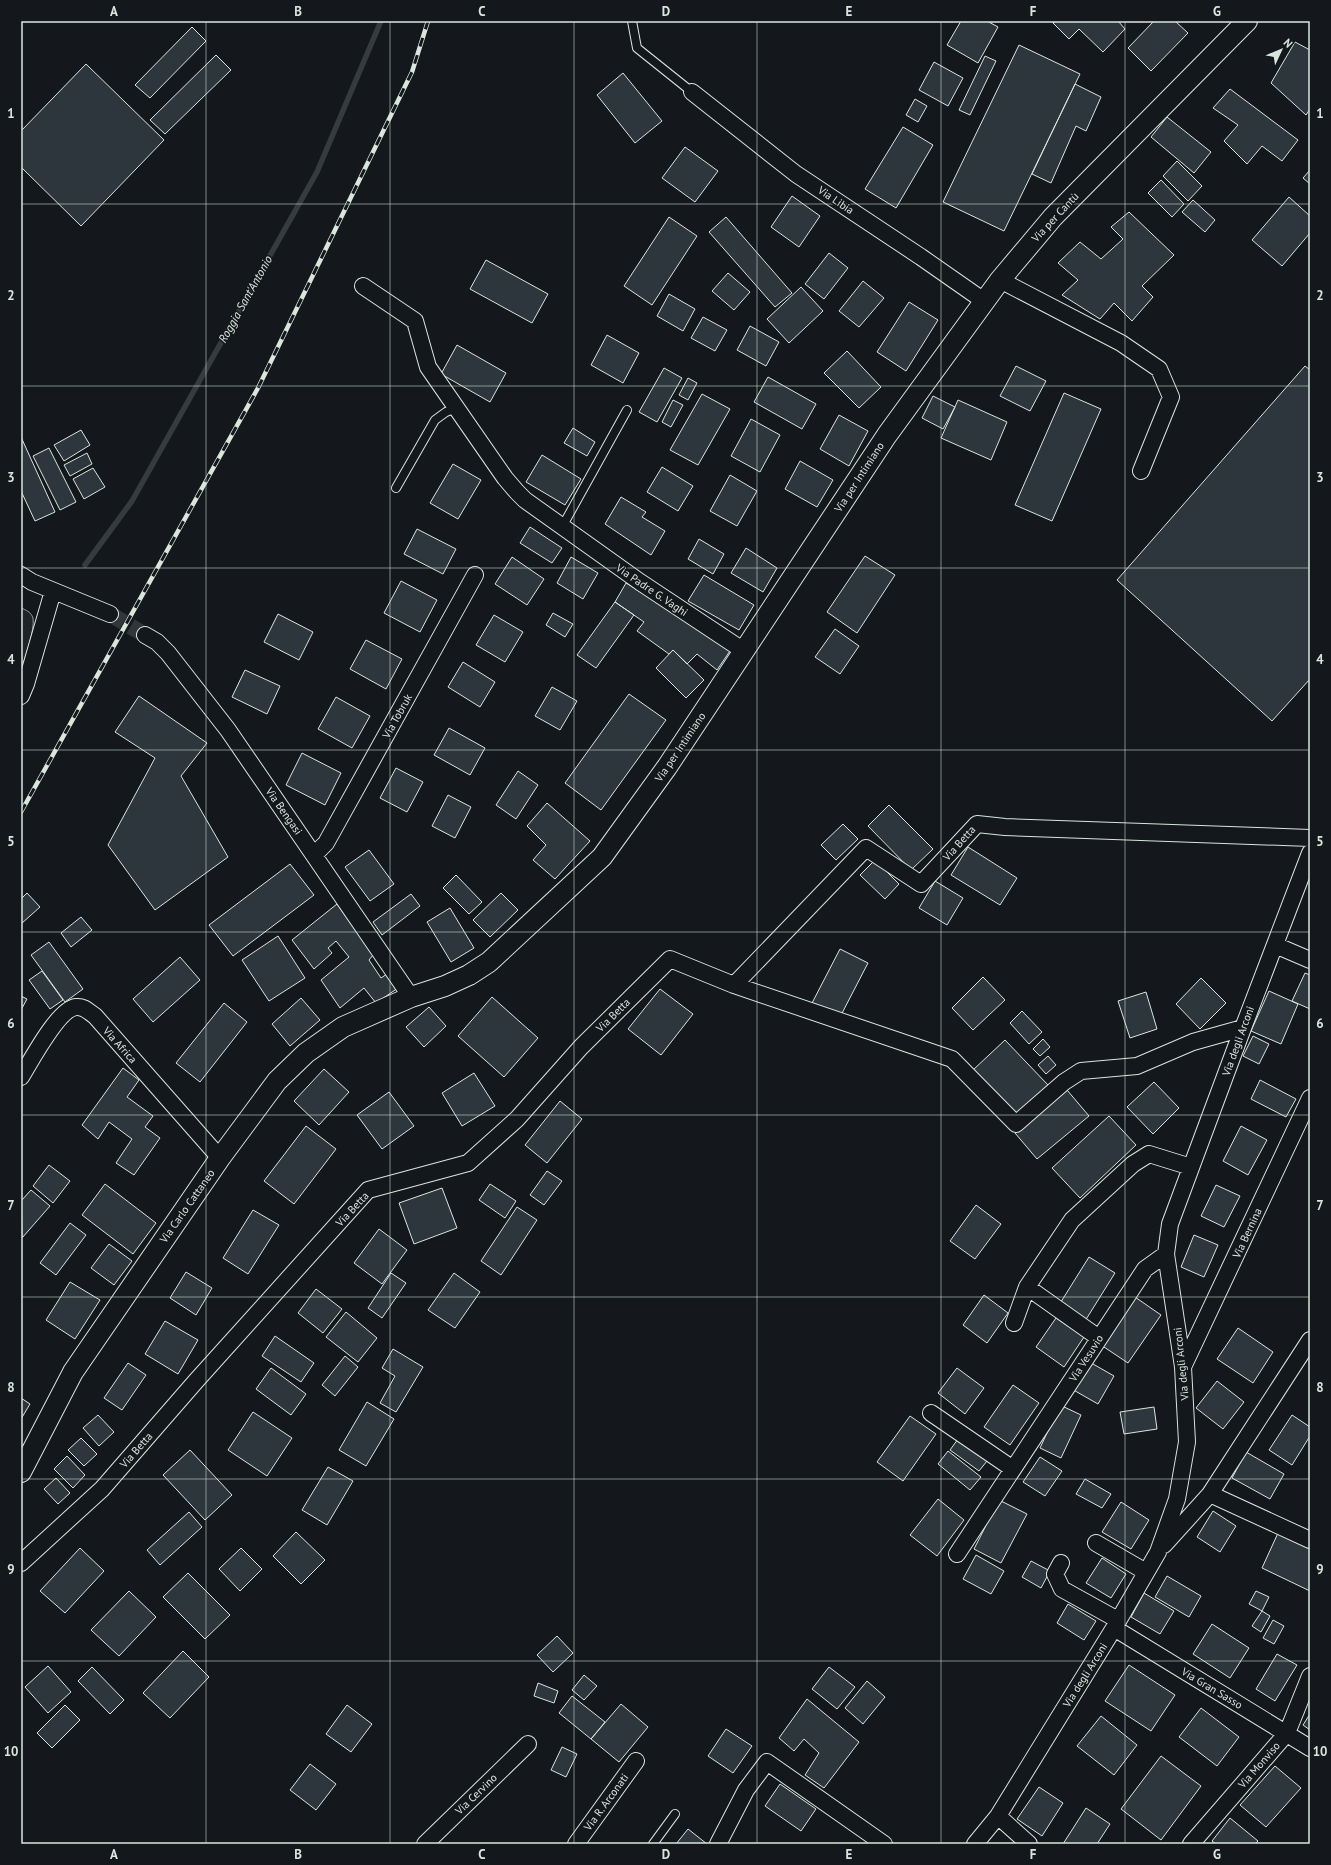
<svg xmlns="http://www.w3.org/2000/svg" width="1331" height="1865" font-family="'PT Sans',sans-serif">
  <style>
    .green { fill: #202428; stroke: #939e99 }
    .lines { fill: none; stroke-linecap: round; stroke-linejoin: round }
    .stream { stroke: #363b3e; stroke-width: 5.5 }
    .building { fill: #2c363c; stroke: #d8e6dc }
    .minor-tunnel { stroke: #313739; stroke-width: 16; stroke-dasharray: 16 8; stroke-linecap: butt }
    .service-casing { stroke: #d8e6dc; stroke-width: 10 }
    .minor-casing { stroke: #d8e6dc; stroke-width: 18 }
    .tertiary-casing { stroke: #d8e6dc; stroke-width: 22 }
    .service { stroke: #14181c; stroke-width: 8 }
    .minor { stroke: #14181c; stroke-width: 16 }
    .tertiary { stroke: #14181c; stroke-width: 20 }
    .rail-casing { stroke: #d8e6dc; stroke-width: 4.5 }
    .rail { stroke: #14181c; stroke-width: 3; stroke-dasharray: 9; stroke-linecap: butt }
    .grid { fill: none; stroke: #d8e6dc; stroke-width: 1; stroke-opacity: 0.55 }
    .labels { text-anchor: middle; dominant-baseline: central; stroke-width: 3; stroke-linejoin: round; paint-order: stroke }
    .street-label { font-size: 11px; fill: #d8e6dc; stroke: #14181c }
    .water-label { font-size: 12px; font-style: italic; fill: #d8e6dc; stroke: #14181c }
    .neatline { fill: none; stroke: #d8e6dc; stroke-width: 1.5 }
    .grid-label { font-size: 13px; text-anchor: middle; font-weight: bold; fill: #d8e6dc }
  </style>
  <rect width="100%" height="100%" fill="#14181c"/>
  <path class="green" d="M21,608c5,2 10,4 12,10 2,12 -8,39 -12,52z"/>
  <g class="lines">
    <path class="stream" d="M85,565l47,-64 185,-329 64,-151"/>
  </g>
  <path class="building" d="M961,21h26l11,6 -20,36 -31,-18z
    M1056,21h62l7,8 -22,23 -24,-23 -10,10 -16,-16z
    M1154,21h21l13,12 -37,38 -23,-23z
    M192,27l14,14 -56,57 -15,-13z
    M1295,42l15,8v59l-4,6 -35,-32z
    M1019,45l61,29 -76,157 -61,-29z
    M216,55l15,15 -66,64 -15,-14z
    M985,56l11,5 -26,54 -11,-5z
    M934,62l29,16 -15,28 -29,-16z
    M86,64l78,76 -83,86 -60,-59v-36z
    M623,73l39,48 -27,22 -38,-48z
    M1075,84l26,13 -15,34 -10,-5 -25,57 -19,-9z
    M1230,89l68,51 -16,21 -20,-15 -15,18 -23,-23 14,-16 -25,-17z
    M915,99l12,7 -9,16 -12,-7z
    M1167,117l44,35 -17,21 -43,-36z
    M903,127l30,18 -37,63 -31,-19z
    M685,147l33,24 -23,31 -33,-24z
    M1177,161l25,25 -14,15 -25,-25z
    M1310,170v14l-7,-6z
    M1161,180l23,24 -12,13 -24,-24z
    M792,196l28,20 -21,31 -28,-20z
    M1289,197l21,19v17l-28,33 -30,-26z
    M1193,200l22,20 -10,12 -23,-20z
    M1129,212l45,43 -32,31 11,11 -21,24 -18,-18 -14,16 -38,-24 16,-15 -20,-17 22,-21 21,17 22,-20 -12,-12z
    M669,217l28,19 -45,69 -28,-19z
    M726,217l66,76 -17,14 -66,-75z
    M829,253l19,15 -24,31 -19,-15z
    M486,260l62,34 -16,29 -62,-34z
    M728,273l22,19 -16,18 -22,-19z
    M863,281l21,17 -25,29 -20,-16z
    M801,287l22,24 -34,32 -22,-24z
    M669,294l26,15 -12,22 -26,-15z
    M909,302l29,18 -32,51 -29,-19z
    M703,317l24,13 -12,21 -24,-13z
    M750,326l29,16 -13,24 -29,-16z
    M607,335l32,18 -16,30 -32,-18z
    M457,345l49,28 -16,29 -49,-28z
    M847,351l34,36 -22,21 -35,-35z
    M1016,366l30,15 -16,30 -30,-15z
    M1305,366l5,4v309l-38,42 -155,-141z
    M664,368l18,10 -25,44 -18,-10z
    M768,377l48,27 -14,25 -48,-27z
    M688,378l9,5 -9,17 -9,-5z
    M1064,393l37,16 -49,112 -37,-16z
    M702,394l28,15 -32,56 -28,-15z
    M933,396l22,11 -12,22 -21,-11z
    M673,400l10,5 -12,22 -9,-5z
    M958,400l49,22 -16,38 -50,-22z
    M839,415l29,16 -19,35 -29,-17z
    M751,419l29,16 -20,37 -29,-16z
    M573,428l22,14 -8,14 -23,-13z
    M81,430l9,15 -26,16 -10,-16z
    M21,437l34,75 -20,9 -14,-30z
    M49,448l27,54 -16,8 -27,-54z
    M87,453l5,11 -22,12 -6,-11z
    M542,455l39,24 -16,26 -39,-23z
    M800,461l33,19 -16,27 -32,-18z
    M453,464l28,16 -23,39 -28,-16z
    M662,467l31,19 -15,25 -31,-19z
    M93,468l12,19 -21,12 -11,-20z
    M730,475l27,16 -20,35 -27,-15z
    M621,497l25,15 -4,5 23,14 -14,24 -46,-31z
    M530,527l32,21 -10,15 -32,-20z
    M417,529l39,20 -13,25 -39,-20z
    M699,539l25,15 -11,20 -25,-15z
    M746,548l31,20 -14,24 -32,-19z
    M865,556l30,19 -38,58 -30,-21z
    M512,557l32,22 -17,26 -32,-21z
    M571,557l27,16 -15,26 -26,-16z
    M704,575l50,30 -15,25 -51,-29z
    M401,581l36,19 -17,32 -36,-19z
    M626,583l106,65 -15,22 -20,-16 -10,10 -14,-14 -4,4 -32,-23 7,-9 -29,-20z
    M615,602l19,13 -38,53 -19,-13z
    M553,613l20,11 -8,13 -19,-12z
    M278,614l35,18 -14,28 -35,-18z
    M494,615l29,17 -18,30 -29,-17z
    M835,629l24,17 -19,28 -25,-17z
    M366,640l36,19 -16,30 -36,-20z
    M673,650l31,30 -18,18 -30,-30z
    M463,662l32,20 -15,25 -32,-20z
    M245,670l35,16 -13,28 -35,-17z
    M552,687l25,14 -17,29 -25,-14z
    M629,694l37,26 -65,90 -36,-27z
    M139,696l68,47 -26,33 47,81 -73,53 -47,-65 47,-87 -40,-26z
    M336,697l34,19 -18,32 -34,-19z
    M449,728l36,20 -15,27 -36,-20z
    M302,753l39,20 -16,32 -39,-20z
    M396,768l27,14 -16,30 -27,-14z
    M518,771l20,14 -22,34 -20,-14z
    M448,795l23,12 -16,31 -23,-12z
    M547,803l43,38 -35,38 -22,-19 13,-15 -19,-19z
    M889,805l44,44 -22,21 -43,-44z
    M843,824l15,15 -22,21 -15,-15z
    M968,847l49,31 -17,27 -49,-30z
    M369,850l25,34 -24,17 -25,-34z
    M875,860l24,24 -14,15 -25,-24z
    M290,864l24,31 -81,61 -24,-31z
    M456,875l26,27 -13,12 -26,-26z
    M935,881l28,17 -16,27 -28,-17z
    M27,893l13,14 -19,17v-25z
    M501,893l17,17 -28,27 -17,-17z
    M411,894l9,12 -38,29 -9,-13z
    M337,904l36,51 -4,5 12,18 6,-4 11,14 -22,15 -12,-15 -24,20 -19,-28 28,-23 -13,-16 -8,7 4,5 -18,16 -22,-29z
    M450,908l24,40 -23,14 -24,-40z
    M81,917l11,13 -21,17 -10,-14z
    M278,936l27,42 -36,23 -27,-41z
    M49,942l34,47 -18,13 -34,-47z
    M840,949l28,14 -29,56 -28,-14z
    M180,957l20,23 -47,42 -20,-23z
    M42,971l21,29 -13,9 -21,-29z
    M1305,973l5,2v34l-18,-8z
    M983,977l22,23 -32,30 -21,-22z
    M1201,978l25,25 -26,26 -24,-25z
    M660,989l33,25 -32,41 -33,-26z
    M1269,991l29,13 -17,40 -30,-13z
    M1146,992l11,37 -27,9 -12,-37z
    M21,996l6,3 -6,11z
    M492,997l46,41 -34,39 -46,-41z
    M301,998l19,22 -30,26 -18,-22z
    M224,1003l23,19 -47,60 -24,-19z
    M429,1007l17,19 -22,21 -18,-20z
    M1022,1011l20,21 -13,12 -19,-21z
    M1253,1036l16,8 -10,20 -16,-8z
    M1043,1039l7,8 -10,9 -7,-7z
    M1005,1040l43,45 -32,30 -43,-45z
    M1048,1056l8,9 -10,9 -8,-9z
    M123,1068l16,12 -12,17 26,19 -8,11 15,11 -26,37 -18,-12 16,-24 -23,-17 -11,17 -16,-14z
    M324,1069l25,23 -30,33 -25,-24z
    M474,1073l21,33 -33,20 -20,-33z
    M1260,1080l36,19 -10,18 -35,-18z
    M1154,1082l25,26 -26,26 -26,-27z
    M1067,1090l22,26 -52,43 -22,-26z
    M389,1092l25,34 -32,23 -25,-34z
    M560,1101l22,18 -35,44 -22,-18z
    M1109,1116l27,29 -56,53 -28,-30z
    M306,1126l30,23 -42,55 -30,-23z
    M1241,1126l26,14 -19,35 -25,-14z
    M49,1165l21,16 -17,22 -20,-17z
    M547,1171l15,10 -18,24 -14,-10z
    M105,1184l51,39 -23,31 -51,-39z
    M490,1184l26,17 -11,17 -26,-18z
    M1216,1185l24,11 -16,31 -23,-11z
    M442,1188l15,40 -43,16 -15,-41z
    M31,1190l19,16 -28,32 -1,-37z
    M976,1205l25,19 -26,35 -25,-18z
    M517,1207l20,13 -36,55 -20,-14z
    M253,1210l26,15 -31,49 -25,-16z
    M70,1223l16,12 -30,40 -16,-12z
    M379,1229l28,21 -25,34 -28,-21z
    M1194,1235l24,10 -14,32 -23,-10z
    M109,1244l23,17 -18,24 -23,-17z
    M1089,1257l26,16 -30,48 -26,-16z
    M186,1272l26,16 -16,27 -26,-17z
    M391,1273l15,10 -24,35 -14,-10z
    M454,1273l26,19 -25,36 -27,-18z
    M70,1282l30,18 -25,39 -29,-19z
    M316,1289l26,20 -19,24 -25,-20z
    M984,1295l24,18 -21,30 -24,-18z
    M1135,1297l26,18 -33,48 -27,-18z
    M346,1312l31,26 -19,24 -32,-25z
    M1056,1318l28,19 -20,30 -28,-20z
    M165,1321l33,19 -20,34 -33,-20z
    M1238,1328l35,24 -20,31 -36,-24z
    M275,1336l39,27 -13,19 -39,-26z
    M393,1349l30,18 -27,45 -16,-9 15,-27 -13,-8z
    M345,1356l13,11 -23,29 -13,-11z
    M1086,1360l28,16 -16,28 -28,-16z
    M128,1363l18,12 -24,35 -18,-12z
    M271,1368l35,26 -15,21 -35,-26z
    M957,1368l27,20 -19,26 -27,-21z
    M1217,1381l27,21 -21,27 -27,-21z
    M1013,1385l26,18 -29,42 -26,-18z
    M21,1398l9,6 -9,15z
    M367,1402l27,17 -28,47 -27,-16z
    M1060,1405l21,10 -20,43 -21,-10z
    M1154,1407l3,22 -33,5 -4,-22z
    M253,1412l39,26 -25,38 -39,-26z
    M98,1415l16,17 -15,14 -16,-18z
    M1292,1415l18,12v9l-18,29 -23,-15z
    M910,1416l26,18 -33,47 -26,-19z
    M81,1438l16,16 -13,12 -16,-16z
    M958,1439l29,22 -8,10 -29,-21z
    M190,1450l42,45 -27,25 -42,-45z
    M948,1451l33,26 -11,13 -32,-26z
    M1246,1452l38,22 -14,25 -38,-21z
    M67,1456l18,19 -12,13 -19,-19z
    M1040,1457l22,14 -17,25 -22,-14z
    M328,1467l25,14 -26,44 -25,-15z
    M56,1478l14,15 -12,11 -14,-15z
    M1085,1479l26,15 -9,14 -26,-14z
    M938,1499l26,21 -27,36 -27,-21z
    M999,1500l28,14 -26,49 -27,-14z
    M1121,1502l28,18 -18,29 -29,-17z
    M1213,1511l23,15 -16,26 -23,-15z
    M189,1512l13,15 -42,38 -13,-15z
    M296,1532l29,28 -24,24 -28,-28z
    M1278,1533l32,15v43l-48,-23z
    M80,1548l24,23 -39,42 -25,-22z
    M241,1548l21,21 -22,22 -21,-22z
    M976,1555l28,16 -13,23 -28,-15z
    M1102,1558l24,16 -15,24 -25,-15z
    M1031,1561l19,10 -9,17 -19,-11z
    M188,1573l42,42 -25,24 -42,-42z
    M1167,1576l34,20 -12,21 -34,-20z
    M129,1591l27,26 -37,39 -28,-26z
    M1256,1591l13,6 -7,14 -13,-7z
    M1144,1593l30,18 -14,23 -29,-17z
    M1068,1604l28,17 -12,19 -27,-17z
    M1262,1611l8,5 -9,16 -9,-6z
    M1273,1620l11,6 -10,18 -11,-6z
    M1212,1624l37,24 -19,30 -37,-24z
    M557,1636l16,17 -20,19 -16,-17z
    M183,1651l26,26 -39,41 -27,-25z
    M1277,1654l20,11 -22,36 -19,-12z
    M1129,1665l46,30 -24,36 -46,-30z
    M48,1666l23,26 -23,21 -23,-26z
    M92,1667l32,33 -14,14 -32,-33z
    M829,1667l26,20 -18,22 -25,-20z
    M584,1675l13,11 -13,14 -12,-10z
    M867,1681l18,16 -22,27 -18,-16z
    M538,1683l20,8 -4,12 -20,-7z
    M572,1696l33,26 -14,17 -32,-26z
    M807,1699l52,43 -35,46 -19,-13 14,-22 -15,-14 -10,12 -15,-13z
    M621,1704l27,23 -29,35 -28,-23z
    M65,1705l15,15 -28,28 -15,-15z
    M347,1705l25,19 -21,28 -25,-18z
    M1201,1708l38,29 -22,29 -38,-29z
    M1310,1714v16l-7,-5z
    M1101,1716l36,29 -23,30 -37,-29z
    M726,1729l26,17 -19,27 -25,-17z
    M562,1747l15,7 -11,23 -15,-7z
    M1161,1756l40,30 -40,54 -40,-31z
    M310,1764l26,20 -20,26 -26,-20z
    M1275,1766l26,22 -35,39 -26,-22z
    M780,1784l36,25 -15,22 -36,-25z
    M1039,1787l24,16 -21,33 -25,-17z
    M1086,1808l24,16 -13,20h-34z
    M1230,1818l28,23 -3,3h-39l-4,-3z
    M688,1829l19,15h-31z"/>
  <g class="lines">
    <path class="minor-tunnel" d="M110,614l35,21"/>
    <g class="service-casing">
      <path id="service" d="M632,21l5,27 55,44
        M396,488l39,-68 11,-8 10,-4
        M562,527l65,-117
        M653,1844l22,-30"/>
    </g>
    <g class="minor-casing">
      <path id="minor" d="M692,92l104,82 125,83 63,44
        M1000,280l121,63 38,26 12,28 -30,74
        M363,286l52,35 13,46 77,111 12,14 8,8 115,82 104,69
        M21,575l11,7 78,32
        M145,635l12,7 11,11 60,77 183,267
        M21,696l5,-12 27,-93
        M314,855l12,-12 149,-268
        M1275,945l35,15
        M734,985l132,-137 55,36 56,-60 28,3 305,11
        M21,1077c10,-16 37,-68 55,-70 8,-1 13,5 19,9l125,142
        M1027,1287l72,51
        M1014,1323l13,-36 45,-67 61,-56 16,-10 42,13
        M1183,1367l127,-269
        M931,1413l82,56
        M1210,1494l100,46
        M1096,1543l50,29
        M1164,1545l46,-51 100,-154
        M957,1554l188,-285 21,-15
        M21,1563l81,-74 94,-108 172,-191 100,-27 49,-44 64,-72 89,-88 64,26 218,74 64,65 48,-42 17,-11 56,-5 56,-24 50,-14
        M1061,1563l-6,11 7,15 56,31
        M1114,1628l196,120
        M998,1816l31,28
        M425,1844l103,-100
        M576,1844l60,-83
        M718,1844l28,-54 21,-28 117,82
        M975,1844l23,-28 116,-188 44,-76 19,-53 10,-57 -4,-75 -17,-113 4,-30 73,-196 67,-175
        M1191,1844l96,-111 23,-57"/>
    </g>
    <g class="tertiary-casing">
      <path id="tertiary" d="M21,1472l52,-100 147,-214 57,-77 29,-28 37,-26 68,-30 34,-11 24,-11 20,-13 113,-105 65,-90 220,-332 113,-155 53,-63 194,-196"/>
    </g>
    <use href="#service" class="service"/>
    <use href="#minor" class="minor"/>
    <use href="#tertiary" class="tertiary"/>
    <g class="rail-casing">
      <path id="rail" d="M21,812l237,-424 154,-316 16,-51"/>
    </g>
    <use href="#rail" class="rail"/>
  </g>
  <path class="grid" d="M206,21v1823M390,21v1823M574,21v1823M757,21v1823M941,21v1823M1125,21v1823M21,204h1289M21,386h1289M21,568h1289M21,750h1289M21,932h1289M21,1115h1289M21,1297h1289M21,1479h1289M21,1661h1289"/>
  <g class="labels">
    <g class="street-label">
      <text transform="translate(836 200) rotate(34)">Via Libia</text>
      <text transform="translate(1055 217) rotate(-47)">Via per Cantù</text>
      <text transform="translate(859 477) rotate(-57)">Via per Intimiano</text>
      <text transform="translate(652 590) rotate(34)">Via Padre G. Vaghi</text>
      <text transform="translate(397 716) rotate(-61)">Via Tobruk</text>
      <text transform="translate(680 747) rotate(-56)">Via per Intimiano</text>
      <text transform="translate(284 811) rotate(55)">Via Bengasi</text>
      <text transform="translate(959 843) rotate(-48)">Via Betta</text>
      <text transform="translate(613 1015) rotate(-45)">Via Betta</text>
      <text transform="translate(1238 1041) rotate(-70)">Via degli Arconi</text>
      <text transform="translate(120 1045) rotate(48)">Via Africa</text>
      <text transform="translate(187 1206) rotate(-55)">Via Carlo Cattaneo</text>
      <text transform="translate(352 1209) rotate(-47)">Via Betta</text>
      <text transform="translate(1247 1233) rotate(-65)">Via Bernina</text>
      <text transform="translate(1086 1358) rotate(-57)">Via Vesuvio</text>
      <text transform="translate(1181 1364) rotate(-96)">Via degli Arconi</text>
      <text transform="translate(136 1450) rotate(-49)">Via Betta</text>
      <text transform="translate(1085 1675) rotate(-58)">Via degli Arconi</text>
      <text transform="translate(1212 1688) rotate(31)">Via Gran Sasso</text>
      <text transform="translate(1259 1765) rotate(-49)">Via Monviso</text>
      <text transform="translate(476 1794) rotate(-44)">Via Cervino</text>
      <text transform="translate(606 1802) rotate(-54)">Via R. Arconati</text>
    </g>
    <g class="water-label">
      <text transform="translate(245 299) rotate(-61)">Roggia Sant'Antonio</text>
    </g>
  </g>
  <rect width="1331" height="1865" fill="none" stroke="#14181c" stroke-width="44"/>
  <g transform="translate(1281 50) rotate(46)" stroke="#14181c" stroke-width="3" paint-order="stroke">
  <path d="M0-3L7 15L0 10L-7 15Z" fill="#d8e6dc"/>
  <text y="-6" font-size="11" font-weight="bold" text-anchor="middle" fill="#d8e6dc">N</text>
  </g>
  <rect x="22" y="22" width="1287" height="1821" class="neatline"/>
  <g class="grid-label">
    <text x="114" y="16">A</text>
    <text x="298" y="16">B</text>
    <text x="482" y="16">C</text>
    <text x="666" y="16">D</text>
    <text x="849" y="16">E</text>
    <text x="1033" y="16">F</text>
    <text x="1217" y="16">G</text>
    <text x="11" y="118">1</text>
    <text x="1320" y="118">1</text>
    <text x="11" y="300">2</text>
    <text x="1320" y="300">2</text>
    <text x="11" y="482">3</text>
    <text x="1320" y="482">3</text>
    <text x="11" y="664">4</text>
    <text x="1320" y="664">4</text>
    <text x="11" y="846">5</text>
    <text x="1320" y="846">5</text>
    <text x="11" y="1028">6</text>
    <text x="1320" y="1028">6</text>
    <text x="11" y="1210">7</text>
    <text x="1320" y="1210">7</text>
    <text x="11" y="1392">8</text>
    <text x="1320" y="1392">8</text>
    <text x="11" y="1574">9</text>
    <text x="1320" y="1574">9</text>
    <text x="11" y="1756">10</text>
    <text x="1320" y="1756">10</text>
    <text x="114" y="1859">A</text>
    <text x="298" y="1859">B</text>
    <text x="482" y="1859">C</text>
    <text x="666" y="1859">D</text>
    <text x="849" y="1859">E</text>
    <text x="1033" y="1859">F</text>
    <text x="1217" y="1859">G</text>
  </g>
</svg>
